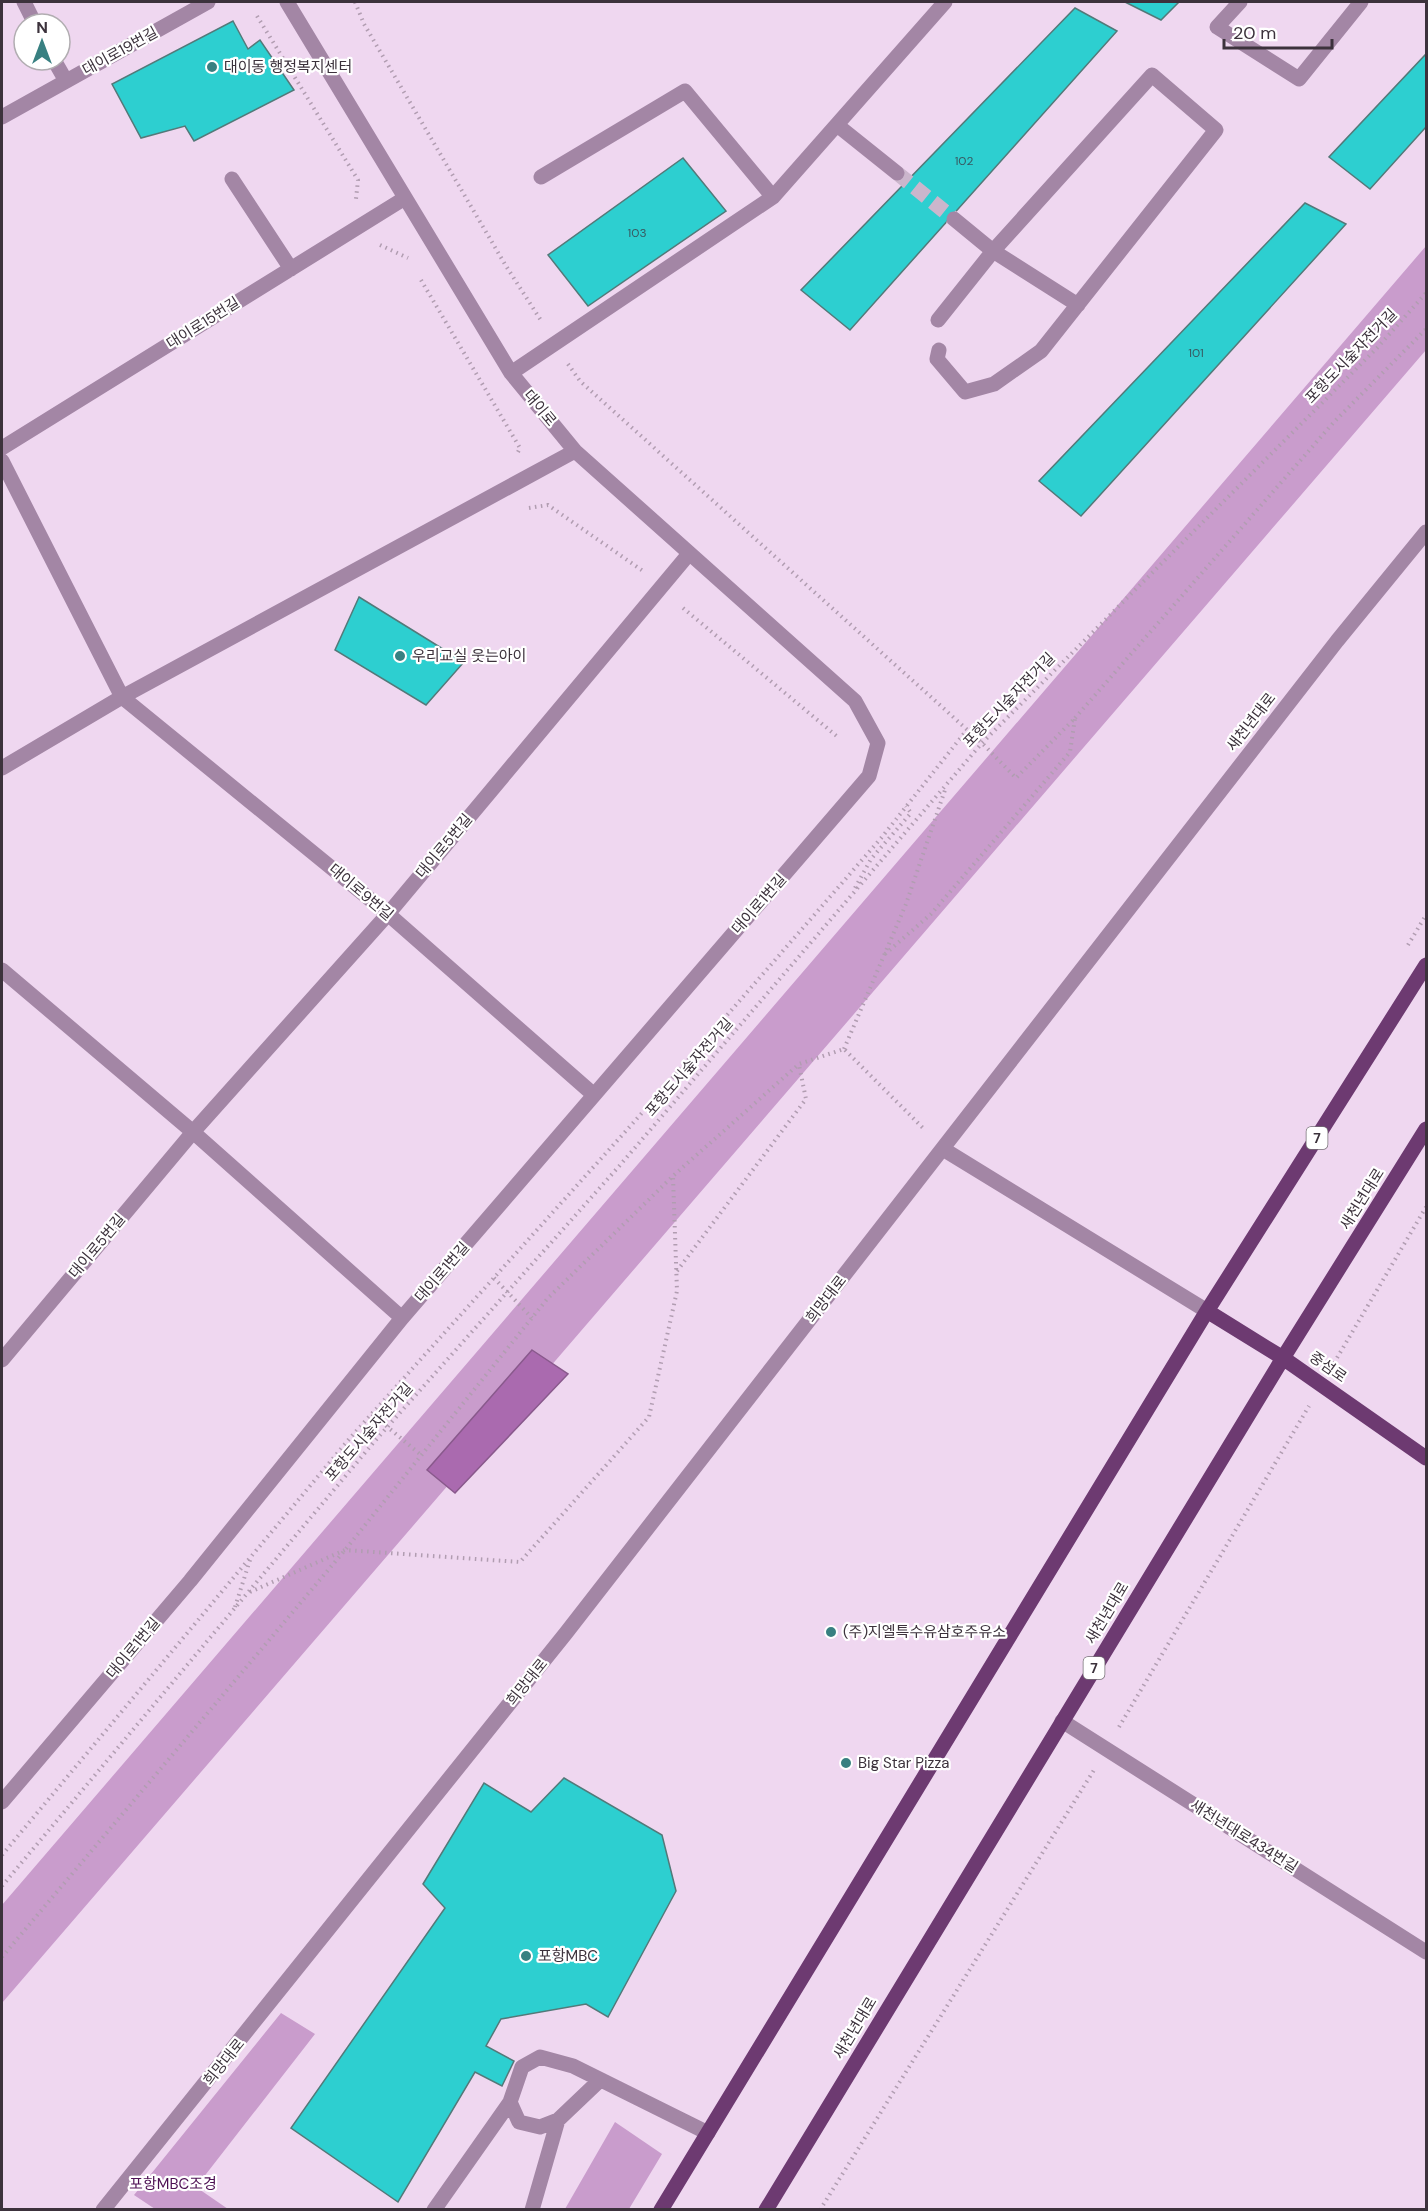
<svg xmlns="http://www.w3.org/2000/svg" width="1428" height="2211" font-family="'DM Sans','Noto Sans KR',sans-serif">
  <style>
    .green { fill: #c99ccc }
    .water { fill: #aa6aaf; stroke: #89598c; stroke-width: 1.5 }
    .building { fill: #2dcfd0; stroke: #537979; stroke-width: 1.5 }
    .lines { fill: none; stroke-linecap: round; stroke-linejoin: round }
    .minor-tunnel { stroke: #cbb6cc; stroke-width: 15; stroke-dasharray: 15 8; stroke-linecap: butt }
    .path { stroke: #b19db1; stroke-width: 4; stroke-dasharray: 1.5 4.5; stroke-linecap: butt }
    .minor { stroke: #a386a5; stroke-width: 15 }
    .major { stroke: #6d3a71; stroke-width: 15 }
    .poi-dot { fill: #388081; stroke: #fff; stroke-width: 2 }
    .labels { text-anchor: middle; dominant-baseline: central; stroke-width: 4.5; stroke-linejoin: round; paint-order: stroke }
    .number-label { font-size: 12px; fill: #385961 }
    .shield { fill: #fff; stroke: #767076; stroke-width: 1.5 }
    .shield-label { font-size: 14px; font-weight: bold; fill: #3c323c }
    .street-label { font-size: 15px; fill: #3c323c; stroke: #fff }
    .poi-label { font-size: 15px; fill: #3c323c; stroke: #fff; text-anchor: start }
    .park-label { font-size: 15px; fill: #4d1053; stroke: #fff }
  </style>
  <rect width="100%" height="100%" fill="#efd7f0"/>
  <path class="green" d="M1426,246v104l-1424,1653v-98z
    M281,2013l34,21 -119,153 32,22h-73l-21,-14z
    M615,2122l47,32 -33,55h-64z"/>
  <path class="water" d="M532,1350l36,24 -113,119 -28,-23z"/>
  <path class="building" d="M1125,2h54l-18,18z
    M1075,8l42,23 -267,299 -49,-40z
    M233,21l15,28 12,-9 34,50 -100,51 -9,-15 -44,12 -29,-54z
    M1426,54v73l-56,62 -41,-32z
    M683,158l43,53 -138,95 -40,-51z
    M1305,203l41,21 -265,292 -42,-35z
    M359,597l105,65 -38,43 -91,-55z
    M564,1778l98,57 14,56 -68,126 -22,-13 -85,15 -15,27 28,15 -12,25 -27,-14 -77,130 -107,-74 154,-220 -22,-24 61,-101 47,29z"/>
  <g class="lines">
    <path class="minor-tunnel" d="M897,173l57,46"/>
    <path class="path" d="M355,2l9,22 142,242 36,56
      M257,16l101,164 -2,19
      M380,245l28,13
      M421,280l99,168 -2,4
      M568,364l12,17 402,362 34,35 59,-60 -5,34 -139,162 -47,41
      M529,508l19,-3 95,66
      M683,608l156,130
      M1075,718l259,-296 92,-93
      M855,888l16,-29 40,-46 -5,-7
      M1408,945l18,-30
      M844,1049l62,-145 40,-117
      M677,1271l129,-172 -7,-34
      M494,1278l38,40
      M1334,1363l92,-156
      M372,1414l49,41
      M250,1592l95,-42 175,12 129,-145 28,-126 -4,-114
      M235,1607l15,-47
      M1119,1727l190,-321
      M2,1855l348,-417 292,-325 240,-276 84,-106
      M2,1886l372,-444 247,-278 361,-421 395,-395 49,-55
      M2,1957l343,-407 203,-252 125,-122 126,-112 45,-15 80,80
      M820,2210l274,-440"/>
    <path class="minor" d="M24,2l11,22
      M1240,2l-23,25 82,52 62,-77
      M54,60l12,21
      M2,117l206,-115
      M837,125l60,48
      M541,177l144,-86 88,106
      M232,179l59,90
      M938,320l55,-69 85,54
      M939,350l-2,9 28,33 29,-8 47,-33 175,-221 -64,-55 -159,176 -39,-32
      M511,373l262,-176 172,-195
      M2,448l403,-250
      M2,461l120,236 266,217 206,181
      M2,768l120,-71 453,-246
      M2,970l191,162 209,186
      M943,1149l264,162
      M2,1360l191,-228 195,-218 300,-359
      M1062,1721l364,231
      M2,1802l188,-221 212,-263 467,-542 9,-33 -23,-42 -280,-250 -64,-78 -224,-371
      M599,2081l-41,39 -18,7 -21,-5 -9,-20 12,-35 18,-10 33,9 135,67
      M103,2210l463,-577 771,-992 89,-109
      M434,2210l76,-108
      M532,2210l26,-90"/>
    <path class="major" d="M1207,1311l76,47 143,100
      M661,2210l546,-899 219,-346
      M766,2210l517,-852 143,-229"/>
  </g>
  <g class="poi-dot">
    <circle cx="212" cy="67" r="6"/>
    <circle cx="400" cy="656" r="6"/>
    <circle cx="831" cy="1632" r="6"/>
    <circle cx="846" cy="1763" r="6"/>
    <circle cx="526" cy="1956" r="6"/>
  </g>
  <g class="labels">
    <g class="number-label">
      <text x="964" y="161">102</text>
      <text x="637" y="233">103</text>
      <text x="1196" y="353">101</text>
    </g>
    <g class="shield">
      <rect x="1306.5" y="1127" width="21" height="22" rx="4.5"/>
      <rect x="1083.5" y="1657" width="21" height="22" rx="4.5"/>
    </g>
    <g class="shield-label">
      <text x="1317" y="1138">7</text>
      <text x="1094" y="1668">7</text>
    </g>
    <g class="street-label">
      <text transform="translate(120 51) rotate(-29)">대이로19번길</text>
      <text transform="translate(203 323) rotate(-32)">대이로15번길</text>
      <text transform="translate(1351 356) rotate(-46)">포항도시숲자전거길</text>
      <text transform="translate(540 408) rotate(50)">대이로</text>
      <text transform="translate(1009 700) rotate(-46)">포항도시숲자전거길</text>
      <text transform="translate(1251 722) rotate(-52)">새천년대로</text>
      <text transform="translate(444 846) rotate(-50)">대이로5번길</text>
      <text transform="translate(361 892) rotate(40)">대이로9번길</text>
      <text transform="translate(759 904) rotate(-49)">대이로1번길</text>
      <text transform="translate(689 1067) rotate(-49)">포항도시숲자전거길</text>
      <text transform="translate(1362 1199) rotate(-58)">새천년대로</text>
      <text transform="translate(97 1246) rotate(-50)">대이로5번길</text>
      <text transform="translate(442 1272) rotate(-49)">대이로1번길</text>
      <text transform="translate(826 1299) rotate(-52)">희망대로</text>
      <text transform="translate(1328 1367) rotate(35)">중섬로</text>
      <text transform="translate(369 1432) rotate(-49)">포항도시숲자전거길</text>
      <text transform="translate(1107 1613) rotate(-59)">새천년대로</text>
      <text transform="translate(133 1648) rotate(-50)">대이로1번길</text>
      <text transform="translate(527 1682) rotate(-51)">희망대로</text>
      <text transform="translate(1244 1836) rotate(32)">새천년대로434번길</text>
      <text transform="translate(855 2028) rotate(-59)">새천년대로</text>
      <text transform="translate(224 2062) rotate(-51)">희망대로</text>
    </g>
    <g class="poi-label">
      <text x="224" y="67">대이동 행정복지센터</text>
      <text x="412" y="656">우리교실 웃는아이</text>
      <text x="843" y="1632">(주)지엘특수유삼호주유소</text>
      <text x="858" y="1763">Big Star Pizza</text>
      <text x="538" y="1956">포항MBC</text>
    </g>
    <g class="park-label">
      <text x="173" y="2184">포항MBC조경</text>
    </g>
  </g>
  <rect width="1428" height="2211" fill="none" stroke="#3c323c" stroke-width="6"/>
  <g transform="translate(42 42)"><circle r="28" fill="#ffffff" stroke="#b1adb1" stroke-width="1.5"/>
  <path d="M0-4.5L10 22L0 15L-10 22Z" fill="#388081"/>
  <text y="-9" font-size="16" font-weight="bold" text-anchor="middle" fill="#3c323c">N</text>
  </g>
  <path d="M1224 39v9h108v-9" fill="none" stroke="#3c323c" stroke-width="3"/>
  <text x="1233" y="39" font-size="18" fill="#3c323c" stroke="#ffffff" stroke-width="4.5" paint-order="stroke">20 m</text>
</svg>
